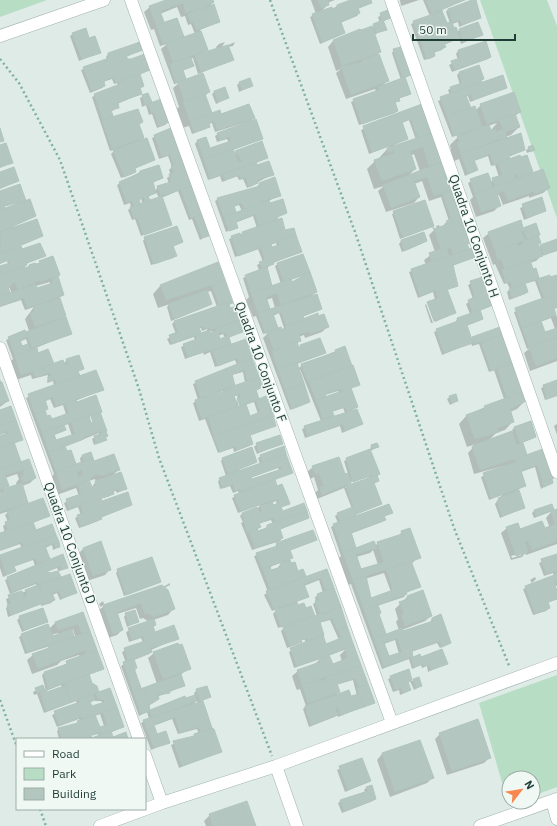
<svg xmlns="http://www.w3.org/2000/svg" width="557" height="826" font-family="'IBM Plex Sans',sans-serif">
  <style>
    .green { fill: #b7dec5 }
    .shadow { fill: #0003; fill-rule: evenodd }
    .building { fill: #b4c6c0; stroke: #b1c5bf; fill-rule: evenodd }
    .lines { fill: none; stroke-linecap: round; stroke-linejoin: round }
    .minor-casing { stroke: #a2b3af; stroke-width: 13 }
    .tertiary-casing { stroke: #a2b3af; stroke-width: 13 }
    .path { stroke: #7eb0a5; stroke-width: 2.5; stroke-dasharray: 2 3; stroke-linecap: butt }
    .minor { stroke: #fff; stroke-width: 12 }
    .tertiary { stroke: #fff; stroke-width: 12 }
    .labels { text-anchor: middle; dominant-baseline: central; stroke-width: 3; stroke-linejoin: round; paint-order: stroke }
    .street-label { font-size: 13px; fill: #1f3c37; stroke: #f0f8f4 }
  </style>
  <rect width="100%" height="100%" fill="#dfebe7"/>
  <path class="green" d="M0,0h47l-47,17z
    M480,0h67l10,26v192z
    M557,675v112l-24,9v-18h-24v12l-6,-4 -24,-83z"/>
  <path class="shadow" d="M169,0h43l1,2 -5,6 11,14 -19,8 7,20 -4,3 14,-4 -1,-2 3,-3 6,-2 -4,6 14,-6 -2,4 -5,1 5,13 -35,14 -5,-16 -3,1 3,7 -11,5 3,8 -3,3 27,10 -4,4 6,17 43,5 -4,3 -35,11 -3,-9 -4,1 1,2 -3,3 -14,5 -3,-8 -7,2 -7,-18 4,-3 -6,-19 6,-5 -5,1 -13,-35 6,-5 -7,2 -6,-17 -3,1 -7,-18 6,-5zM177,7l4,10 4,-1 3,9 3,-1 4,10 -15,5 -17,-15 -3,-10z
    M311,0h24l-8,3 1,1 -7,8 11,-2 5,-4 16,-6h17l1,3 -13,6 1,4 -2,3 -17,7 3,10 -2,2 -21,9 -10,-27 6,-3z
    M400,0h19l-18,6z
    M423,0h43l-22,8 -2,3 5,14 3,-2 -4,-11 2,-3 32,9 -21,9 -1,-5 -6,2 4,8 21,-9 4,12 -20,9 -2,-6 -15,7v2l-2,3 -9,3 1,2 -2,3 -8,2 -13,-36 19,-8z
    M388,12l2,5 -7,5 2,7 -11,6 5,17 -5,6 13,23 -5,5 19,-6 -9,-27 2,-3 16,25 -6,3 6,16 -12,5 -3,5 2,6 -2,3 -36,12 -8,-23 25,-10 -1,-3 -29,10 -10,-26 5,-4 -5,2 -8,-24 5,-6 27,-11 1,1 10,-3 9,-5 -2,-6z
    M73,34l16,5 11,13 -21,9 -9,-25z
    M485,42l5,15 -2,2 -36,13 -3,-7 9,-5 -2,-6 2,-3z
    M142,50l-16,7 1,3 22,10 -10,5 4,11 -4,3 2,5 -24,10 1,3 -7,5 2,5 29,5 -4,3 5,13 -5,5 16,17 -20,9 1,3 -3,2 -11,4 -10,-24 5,-5 -6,2 -18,-54 26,-11 -1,-3 -3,1 -2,-5 -9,3 1,4 -2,2 -12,5 -9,-23 26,-11 -1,-2 2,-3z
    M479,66l4,13 -2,2 1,3 24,4 -36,14 -2,-6 -2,1 4,12 6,1 5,-5 39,7 -5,4 4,11 -8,8 -6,2 19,13 -16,7 1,3 23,12 -3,3 20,13 -6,5 -14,5v-2l-26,9 -4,-10 -3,1 4,9 -6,6 -18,6 -6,-17 3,-3 -5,-14 19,-9 3,8 9,-5 -4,-12 -4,1 -3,-10 -14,5 3,9 -12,6 -6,-17 -7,3 -3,-10 2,-2 -1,-5 11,-11 -9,3 -14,-36 12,-6 -2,-5 3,-2 9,-3 -3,-10 2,-2zM497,123l-5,6v2h-2l-2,-5z
    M239,83l13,3 -13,6 -2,-7z
    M215,91l13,7 -12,6 -4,-10z
    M148,94l3,10 17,18 -3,3 -8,3 -5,-14 -3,1 -3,-10 -4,2 -2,-9z
    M421,105l20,57 -3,2 31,78 -2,3 7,12 -22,9 -10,24 13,23 -20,9 -7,-19 7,-3 -2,-8 -15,6 -9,-26 17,-7 -2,-5 11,-8 -6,-17 5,-5 -2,-3 -32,12 -8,-25 32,-13 10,27 3,5h2l-3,-7 3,-1 1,3 5,-2 -1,-2 5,-3 -8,-24 -12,4 -7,-20 -8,3 5,13 -5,6 -28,9 -8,-21 6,-5 -10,3 -7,-20 8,-8 4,-2v-1l11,-12 -21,8 -8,-24zM409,120l7,20 -21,7 -1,-2 13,-6 -5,-16zM414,154l6,17 -12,5 7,-7 -5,-13z
    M170,130l38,105 -8,5 -8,-21 -3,1 -11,-29 -17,7 9,27 -29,11 -6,-17 -3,1 -4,-10 3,-3 -1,-4 -6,2 -7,-20 23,-13 22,6 -10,5 3,8 3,-4 11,-3 -2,-6 4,-3 -2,-5 3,-3 -4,-11 -9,3 -7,-21zM156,192l3,6 -10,4 -1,-5zM141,199l2,5 -3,1 -2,-5z
    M218,134l44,5 -29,11 1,4 2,-2 31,5 -11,6 1,3 16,8 -26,14 -4,-9 -4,1 -2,-4 -15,6 -2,-6 -12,4 -13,-36 2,-3 12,8 20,-6 -2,-4 -10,3 -2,-6z
    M0,147l12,15 -12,6z
    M529,148l5,2 -7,3 -1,-3z
    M0,173l18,8 -18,8z
    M274,179l6,17 -12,5 2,4 16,8 -10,5 1,3 24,31 -28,11 -6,5 2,6 -2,2 1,13 13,-5 -6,-18 3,-2 31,8 -3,3 10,17 -6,5 11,12 -19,8 1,3 15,-3 9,10 -5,5 -17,6 -1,-3 -6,2 2,3 -4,4 2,5 2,-3 25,7 -28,11 1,5 4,-4 34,-14 23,33 -9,5 7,17 -6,5 11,13 -20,9 -2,-7 -35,12 -3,-9 19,-8 -21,-52 -1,1 10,32 -19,8 -27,-72 5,-5 -5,1 -7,-18 -3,1 -7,-17 3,-3 -6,-19 16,-8 -2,-5 6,-3 -5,-13 -23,8 -6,-18 28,-11 -4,-12 -18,7 2,4 -11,5 -11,-31 3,-2 39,-12 2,-3zM239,205l3,6 -6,3 -3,-7zM276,243l1,3 -6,2 -1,-3zM302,276l1,2 -12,5 -1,-3zM272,298l3,10 -10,3 3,-3 -2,-8zM279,313l5,15 -2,2 -4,-1 -5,-13zM338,391l1,2 -13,5 -1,-3zM343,408l2,5 -12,3 -1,-4z
    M0,192l25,10 9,14 -21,10 1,2 28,7 -31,14 1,2 9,-1 24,6 -19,8 -2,5 6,-3 7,-1 3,-3 19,13 -2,2 6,18 -4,3 6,18 -4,4 10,13 -35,15 2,6 15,11 10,-1 4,-4 16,8 -6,4 2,5 23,13 -27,11 1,2 19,-7 12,40 -2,4 -11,5 -2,-6 7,-4v-2l-35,14 11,18 6,-2 -1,-5 2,-2 8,-3 3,9 26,7 -7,7 13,13 -8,4 -1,-2 -4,1 -2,4 -10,3 1,3 30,3 -31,13 -2,3 -19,7 -4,-10 6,-3 -3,-8 -11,4 -3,-8 15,-7 -3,-8 -19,7 -6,-18 3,-3 -28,-76 28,-12 -1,-5 -6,2 1,-8 -16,4 -1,-4 -15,5 -6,-18 3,-3 -7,-19 23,-9 -4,-12 9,-12 -9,3 -4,-10 -21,7v-40l8,-3 -1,-3 -7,3zM15,203l1,2 -12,4 -1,-2zM50,282v2l-13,6 -1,-4zM9,287l3,6 -6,2 2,-7zM26,339l2,6 -7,3 -2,-6zM50,399l4,9 9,-3 3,10 -15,5 -5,-3 -2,-15zM91,414l3,9 -4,1 -3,-8zM68,424l4,12 -16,5 -2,-6 8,-3 3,-2 -2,-4zM95,479l1,3 -3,3 1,2 -3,1 -2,-7z
    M541,199l4,12 -21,9 -4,-12z
    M523,229l14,7 3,7 -2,2 1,3 18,-8v11l-16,5 -5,5 -6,2 2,7 3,-1 3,11 19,-4v32l-4,1 4,8v44l-27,10 -6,-18 6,-5 -3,1 -13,-37 28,-12 -7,-19 -11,3 3,8 -2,2 -16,6 -2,-8 3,-3 -3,-6 -3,1 -9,-20 -2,1 -10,-27 6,-5zM551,318l4,11 -11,4 -4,-11z
    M423,234l3,7 -3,2 -21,9 -3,-8 2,-3z
    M145,238l37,4 -10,5 3,8 -2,3 -22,7 -8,-24z
    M482,278l10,27 -13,6 3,8 -3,2 -13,5 5,14 29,-11 25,72 -8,8 -7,3 3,9 -8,9 -9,3 -8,8 25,-9 -1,-2 3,-3 20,10 -13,6 4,13 17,-6 9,32 -11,7 -6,-22 -14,5 4,13 -7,5 6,18 -24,10 -5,-14 7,-9 -13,5 -8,-23 23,-10 -1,-1 -29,8 -6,-21 8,-9 -9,3 -8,-23 8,-9 37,-16 -10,-29 -5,2 -10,-28 -7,2 -1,-3 -29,12 -8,-23 21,-9 2,-4 13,-5 -4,-10 7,-5 -5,-14z
    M224,281l-3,2 3,-1 8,21 -4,3 2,4 4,-2 8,23 -14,7 3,7 14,-5 17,47 -7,4 4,9 16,26 -26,10 3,8 -3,2 -15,6 -1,-4 -15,5 -13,-34 -6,2 -6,-18 5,-3 -5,-16 44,-19 -2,-5 -20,7 -5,-15 -6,3 -1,-3 -18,7 -4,-12 14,-6 -1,-4 -24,8 -3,-6 9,-5 -4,-10 3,-3 42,-14 -6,-16 -4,1 4,12 -3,2 -37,15 -4,-14 3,-3 -12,4 -5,-14 8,-9zM198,328h3l1,3 5,-2 1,3 -8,3zM212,331l1,2 -3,2 -1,-3zM223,334l2,4 -5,2 -2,-4zM243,372l2,11 -11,4 -2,-12zM223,391v2l-15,3zM237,395l5,15 -2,1 -3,-11 -2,2 -2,-5zM254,402l4,12 -9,3 -4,-12z
    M426,304l7,19h-2l-6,-18z
    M0,379l8,22 -8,6z
    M557,381v15l-12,4 -4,-12z
    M450,397l7,4 -7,4 -3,-6z
    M0,411l22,28 -8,5 6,19 15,15 -5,5 -8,3 6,18 21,12 -16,7 3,8 16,-6 7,22 -6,3 -1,-5 -7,3 4,12 18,7 -9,5 2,7 16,14 -16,7 -3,-7 -5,2 2,5 -3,3 -10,3v-2l-33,13 -2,-9 2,-2 -2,-7 31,-12 -1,-3 -26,10 -5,-14 30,-14 -2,-6 -20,7 2,4 -3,2 -9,4 -3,-9v-11l22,-8 -2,-5 -20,7v-17l5,-1 -2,-7 5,-4 -3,-7 4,-4 -9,3v-20h2l-2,-2v-55l6,-2 -1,-2 -5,2zM17,474l2,5 -3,4 1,3 -14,4 5,-5 -3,-7zM57,568l2,4 -18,3v-1z
    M557,424v11l-3,-9z
    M282,443l-25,11 -3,-7 3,-3z
    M371,446l7,1 -8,4 9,23 -3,3 1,4 -4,3 8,20 -26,11v2l36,-5 -7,5 1,3 -3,2 -32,12 2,16 23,-4 3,-3 19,-6 5,-5 17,25 -8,7 8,23 -13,6 -2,4 -27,9 1,8 7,22 14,-6 -3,-8 2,-3 -3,-10 12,-12 24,19 -6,5 -23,9 1,2 27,-9 2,-5 18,25 -10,5 -3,-5 -26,9 2,6 33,5 -18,9 -1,-6 -5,2 -1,-3 -9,4 -3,-10 -27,10 -31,-85 -3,1 -10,-26 3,-3 -10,-29 7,-4 -3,-7 3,-2 14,-5 -8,-21 -27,11 -2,-6 3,-3 -4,-13 -4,2 -3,-7 6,-5 31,8 4,-1 -4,-13 26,-11zM369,477l1,2 -25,9 5,-6zM373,550l5,15 -17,5 -5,-13 14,-4zM384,573l7,19 -21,7 -5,-20zM395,640l4,14 -11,4 -4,-14z
    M283,448l9,25 -18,7 3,7 5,-1 6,18 -8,4 2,4 21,-7 5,13 -29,12 3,8 -2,3 -28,9 -11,-27 2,-1 -3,-6 3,-3 14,-3 3,-5 -22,8 -6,-15 7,-4 -1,-3 -5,2 -3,-7 -10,3 -2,-8 8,-5 -5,-15 2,-3 33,3 -17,8 1,2 20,-7 -2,-6 3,-2zM278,468l1,3 -28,10 -1,-3zM276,501l1,3 -5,2 -1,-3zM271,520l2,4 -16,8 2,-5 -1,-3z
    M551,505l2,5 -3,2 -16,6 -2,-5 2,-2z
    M557,510v34l-31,11 -1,-2 -3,4 -11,3 -10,-27 6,-5 12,2 25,-1 6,-1 -4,-10 5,-6zM522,553v2l-10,3 -1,-2z
    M316,540l-27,11 3,6 -5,5 10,10 5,-2 3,8 21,-8 47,133 -35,14 -1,-3 -3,3 -25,10 -6,-18 3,-3 -6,-17 -3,1 -1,-2 -4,-12 6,-5 16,-6 6,-6 -26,9 -5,-16 17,-10 -2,-3 -4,2 -2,3 -11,4 -6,-17 6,-6 -9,3 -5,-14 5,-6 -6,3 -8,-16 4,-3 -14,-36 20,-8 3,-4zM283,562l-5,5 1,2 -9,3 -1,-3 3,-3zM319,580l4,13 -8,4 1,5 -3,2 4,12 -3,2 -4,-11 -5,2 -8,-3 -1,-4 12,-5 -4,-11zM330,620l9,20 -14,5 -6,-22zM346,649l-6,6 2,7 -10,3 -4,-9zM353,680l4,16 -6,2 -17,-1 5,-5 -3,-7z
    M100,543l10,26 -5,6 -18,6 -9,-27 5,-5z
    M557,555v31l-3,-1 3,14 -10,4 2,5 -3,3 -13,4 -10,-26 31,-13 -1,-3 -9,3 -5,-13z
    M118,570l42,12 -36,14 -8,-23z
    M535,577l1,2 -4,4 -2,-3z
    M170,583v2l-6,3 9,21 -5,6 -15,5 2,5 -2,3 1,5 24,5 -27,12v2l-2,2 -15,6v11l8,19 15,-6 -9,-26 6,-5 36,15 -10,7 4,11 -27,11 1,2 -2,2 -8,5 1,5 46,-15 -1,-3 3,-3 12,7 -7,4 9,30 9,21 -41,16 -8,-23 28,-11 -2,-5 -19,5 -6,-15 -19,7 3,9 13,7 -18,8 -10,-27 8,-4 -2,-7 -8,4 -18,-50 5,-3 -4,-11 21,-10 -2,-4 -12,4 -3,-10 23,-10 -6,-4 -3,1 -4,-11 -19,6 5,16 -5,5 -9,3 -10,-27 6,-5 59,-19zM197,700l1,4 -18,6 -1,-2 14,-3z
    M103,601l1,3 -3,3 -2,-3z
    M83,613l19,56 -14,6 3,9 8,9 11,-3 13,37 -13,6 2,5 15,1h-35l7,-2 -1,-3 -8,2v3h-31l-2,-8 2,-2 16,-4 5,-4 -1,-2 -22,8 -5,-12 25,-11 -1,-3 -32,12 -7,-19 -3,1 -1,-3 9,-5 2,5 2,-1 -4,-16 2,-2 21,-7 2,-4 13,-5 -1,-2 -18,6 -4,4 -25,9 -5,-14 6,-5 12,-5 5,-4 -25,8 -6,-17 3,-2 27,-6 6,-6zM71,629h2l2,7 -2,1zM58,633l1,2 -7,2 -1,-2zM61,685l1,3 -15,6 -1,-3zM95,699v2h6l2,3 -12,4 -1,-5zM100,714l4,12 -5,2 -4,-12z
    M126,614l12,8 -11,5 -3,-10z
    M20,617l24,6 -22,9 -5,-12z
    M408,670l4,11 6,-3 3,8 -7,4 -4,-9 -3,2 3,7 -3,2 -7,3 -1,-5 -6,2 -5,-13z
    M440,734l50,23 -6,6 -37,12 -12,-36z
    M419,741l13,37 -5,5 -37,14 -13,-37 5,-6z
    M362,759l8,22 -25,11 -8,-22z
    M367,787l8,11 -2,3 -31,12 -4,-10 3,-2 24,-9 -1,-2z
    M210,815l45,11h-49l-2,-5z"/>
  <path class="building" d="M166,0h47l1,2 -21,10 -1,-2 -6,3 -3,-10 -23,8 4,11 -8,3 -7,-19z
    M318,0h10l1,5 -8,3z
    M350,0h21l1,3 -14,5 2,5 -19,9 4,11 -23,9 -10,-28 20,-7v2l5,-2v-2z
    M426,0h38l-32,14z
    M472,0h4l5,18 -19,7 -2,-5 -8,2 2,6 -34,12 -7,-19 29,-10 5,12 5,-2 -4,-12z
    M214,4l6,18 -23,8 -4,-8 -2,1 -3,-9z
    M388,10l3,8 -9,3 -2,-8z
    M177,18l7,19 -21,7 -7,-19z
    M383,20l4,10 -11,3 -3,-9z
    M478,22l5,13 -20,7 -4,-13z
    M372,26l9,26 -39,14 -9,-26 27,-11 1,1z
    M456,27l4,11 -16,6 2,3 -12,5 1,4 -8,3 -7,-19z
    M86,28l3,10 6,-2 6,17 -19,6 -10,-26z
    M201,31l7,19 -35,12 -7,-19z
    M486,41l5,16 -36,13 -4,-9 9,-3 -2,-8z
    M140,42l3,8 -17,6 2,3h3l14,-5 5,16 -34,13 -2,-6 -10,4 1,5 -13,5 -9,-24 26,-9 -1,-5z
    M228,45l6,15 -33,12 -6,-17z
    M401,47l10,28 -8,3 -10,-29z
    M379,54l10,27 -38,14 -10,-28 21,-5v-2z
    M190,56l4,10 -11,4 3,9 -10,4 -6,-19z
    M479,65l5,14 -3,1 1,2 -30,11 -2,-6 12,-4 -3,-11z
    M203,73l7,19 -26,9 -6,-19z
    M140,74l4,12 -4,2 2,6 -24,8 1,6 -8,2 2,6 -10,4 -9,-26 26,-10 -1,-3z
    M503,75l4,13 -34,12 -2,-6 -5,2 5,12 -24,8 -7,-19z
    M405,77l6,17 -12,4 1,3 -5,1 3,9 -36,13 -9,-25 26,-9 -1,-3z
    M250,78l3,8 -11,4 -3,-8z
    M225,87l4,11 -11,4 -4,-11z
    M514,92l7,20 -34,12 -7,-20z
    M148,93l4,9 -7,3 -3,-10z
    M205,94l7,19 -22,8 -7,-20z
    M161,99l8,23 -10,4 -5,-14 -2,1 -4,-9z
    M249,104l6,14 -38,12 -3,-9 -5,2 1,4 -16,5 -4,-11 30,-11 1,4z
    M422,104l10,29 -14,5 -7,-19 -9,3 6,17 -36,13 -9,-26z
    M475,106l7,20 -28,10 -7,-20z
    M138,109l5,13 -4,2 5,14 -32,11 -10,-29z
    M515,114l5,13 -15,5 2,6 -8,3v-2l-38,15 -4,-11 3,-1 -3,-6 15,-5v-2l17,-4 2,5 4,-1 1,3 7,-3 -4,-9z
    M256,119l7,20 -59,20 -7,-19 9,-3 4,11 21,-7 -1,-4 -10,3 -3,-7z
    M0,128l4,13 -4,1z
    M171,128l10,29 -9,3 -2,-6 -8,3 -8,-22z
    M432,133l10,29 -13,4 -6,-19 -13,4 6,18 -34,12 -8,-21 21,-7 -1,-2 -6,2 -1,-5z
    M521,133l4,17 -16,6 1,3 -16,6 -4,-11 -16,6 4,10 -10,4 -7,-20z
    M147,138l8,22 -20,8 1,4 -12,5 -11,-27z
    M262,141l6,17 -58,21 -6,-20 29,-10 5,13 4,-1 -7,-10z
    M6,143l7,20 -13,4v-22z
    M533,145l2,5 -5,2 -2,-5z
    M520,155l1,2 6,-2 6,17 -15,6 -1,-4h-3l2,5 -21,7 -3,-8 10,-3 -4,-12z
    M181,157l11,29 -31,10 -4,-10 14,-4 -2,-8 5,-1 -3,-7 3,-1 -2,-5z
    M269,161l5,14 -17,5 1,3 -9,4 -3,-10 -5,2 -1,-4 -15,5 -3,-6 34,-12 1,3z
    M442,162l10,28 -18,6 -7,-19 -13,4 6,16 -29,11 -8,-23z
    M159,165l4,13 -10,4 3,11 -8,3 2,4 -5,2 -1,-4 -5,1 1,5 -6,2 -2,-5 -5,2 -8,-21 21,-9v-2z
    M14,167l5,14 -19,7v-16z
    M543,169l7,19 -15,6 -1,-3 -26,10 -4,-10 -4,1 -3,2 4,12 -20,6 -6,-18z
    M488,173l5,14 -18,7 -5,-15z
    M275,177l6,19 -19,5 1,2 -19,6 -2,-6 -8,3 2,6 -12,5 -7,-19 43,-12 -1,-3z
    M20,184l6,17 -22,5 1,2 -5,2v-19z
    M192,186l10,29 -11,3 -10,-28z
    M452,190l10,29 -14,5 -2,-3 5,-2 -9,-26z
    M162,196l10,29 -28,10 -7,-18 -3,1 -4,-11z
    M542,197l4,14 -19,7 -5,-14z
    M30,199l6,17 -36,16v-22z
    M283,199l4,14 -10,4 1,2 -19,7 -4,-12 -19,8 2,6 -9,3 -5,-14 45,-17 1,3z
    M425,200l9,26 -31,11 -10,-26z
    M202,215l7,21 -7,2 -7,-21z
    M282,218l3,12 9,-2 2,7 -58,21 -7,-20 9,-3 1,3 2,-1 -1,-3z
    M37,219l6,17 -43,18 1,-9 -1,-13z
    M462,219l8,24 -3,1 2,5 -16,5 -2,-6 -4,1 2,7 -17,6 -3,-9 12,-4 -7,-20z
    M521,220l2,8 13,-5 4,12 -13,4 -3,-8h-3l4,9 -30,10 -7,-18z
    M177,226l6,16 -10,4 4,10 -23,8 -10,-27z
    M424,232l3,9 -23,10 -3,-11z
    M296,235l6,17 -29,10 1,2 -12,4 -3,-6 6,-2 -4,-13 10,-3 1,3 7,-2 -1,-4z
    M538,235l3,8 -3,1 5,12 -38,13 -4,-10 -3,1 -3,-10 22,-7 1,3 5,-2 -1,-3z
    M557,239v11l-13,5 -4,-10z
    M40,243l6,13 -20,7 1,2 -27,10v-9l10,-3 -1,-3 -9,3v-9l21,-8 1,3z
    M472,248l4,9 -23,8 5,21 -21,7 -1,-3 -16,6 -9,-27z
    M303,254l7,18 -26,10 -7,-19z
    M53,256l7,19 -20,7v-2l-22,10 -3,-8 -4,1 1,2 -4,2 2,6 -10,3v-21l24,-9 1,2 5,-2 -1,-1 6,-2 1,1 4,-1 -1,-2z
    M530,260l3,9 3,-1 3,10 -27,10 -2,-7 -4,2 -4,-13z
    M218,262l7,19 -59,19 -6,-15z
    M267,267l5,19 -21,7 -6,-18z
    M310,272l7,20 -36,13 -4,-12 -11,4 4,12 -12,4 -7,-20 40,-14 1,3z
    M550,275v2l7,-2v18l-13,5 -7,-19z
    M58,276l6,19 -37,13 -3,-10 -24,8v-10l36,-12 1,4 16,-5 -2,-5z
    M483,277l10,28 -20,8 -5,-13 7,-3 -5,-16z
    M225,281l7,20 -13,4 -7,-19z
    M525,283l3,9 -16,6 -3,-9z
    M447,289l9,24 -22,8 -7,-19 11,-4 -2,-5z
    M207,290l5,14 -38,15 -6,-15z
    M557,293v14l-3,1 2,7 -34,13 -7,-20z
    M317,294l5,15 -19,7 1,3 -18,6 -5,-13 -8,2 5,14 -13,5 -7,-20z
    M60,298l6,18 -31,11 -5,-14 5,-2 -2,-5z
    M232,301l1,2 -4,1 1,4 4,-1 5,13 -29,10 -1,-2 -5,1 -1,-3 -4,1 2,6 -29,11 -3,-9 9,-3 -4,-11z
    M480,310l3,9 -16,6 6,18 -29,10 -8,-24 22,-8 -1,-3z
    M318,313v3l6,-2 5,13 -19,7 -1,-3 -10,3 2,7 -27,9 -7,-18 14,-5 2,3 3,-1 -1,-3z
    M66,317l6,17 -40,14 -6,-16z
    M239,320l4,12 -14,5 2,7 -43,13 -5,-13 14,-5 -1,-4 13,-5 1,3 6,-2 -1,-2zM221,331l1,3 4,-1 1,3 -7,3 -2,-6z
    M541,321l4,11 12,-4v9l-28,10 -7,-19z
    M500,327l3,7 -29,10 -2,-7z
    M25,330l3,7 -8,3 2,6 6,-2 3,6 -16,6 -7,-19z
    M503,334l10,29 -22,8 -10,-29z
    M320,338l6,15 -48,17 -6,-19 25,-9 2,6h2l-1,-3z
    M557,338v20l-21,8 -7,-19z
    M246,339l6,19 -13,5 -1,-5 -20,8 -6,-15z
    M345,346l7,20 -44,16 -7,-18 35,-12 -1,-2z
    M37,348l1,5 10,-4 6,15 -33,11 -6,-19z
    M79,355l5,14 -6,2 2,5 -23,8 -2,-5 -6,3 -1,-5 3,-1 -1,-3 -15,4 -2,-6 9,-3 1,3 2,-1 -1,-3 19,-7 2,5 3,-1 -2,-5z
    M252,358l7,19 -12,4 -2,-11 -13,4 3,12 -34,12 -6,-17z
    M297,363l7,20 -19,7 -7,-20z
    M513,363l10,29 -16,6 -10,-29z
    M353,365l7,20 -18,6 -1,-2 -16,5 1,3 -10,3 -7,-19z
    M96,370l8,20 -48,16 -3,-9 -8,3 3,9 -13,5 -7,-20z
    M259,377l4,10 -7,3 3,9 -19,7 -3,-8 4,-1 -1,-3 -6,2 4,11 -28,8v1l-8,3 -7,-19 31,-9 -1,-2z
    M557,380v15l-10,4 -4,-14z
    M2,382l7,19 -9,3v-21z
    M304,383l6,19 -18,7 -7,-19z
    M351,388l7,19 -11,4 -2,-4 -13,4 2,4 -11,4 -7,-19z
    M523,392l3,9 -16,8 4,13 -17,6 2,4 -24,7 -9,-24 19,-7 -1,-2z
    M456,394l2,7 -6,2 -3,-7z
    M96,395l6,17 -60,20 -7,-18 10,-4 2,6 3,-1 2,4 17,-6 -4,-10 11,-3 1,2z
    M266,396l7,19 -59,21 -6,-19 38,-13 4,12 10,-4 -4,-12z
    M11,406l5,14 -16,6v-16z
    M357,409l6,15 -18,7 -2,-7 -35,12 -4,-10z
    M100,412l7,19 -5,2 -1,-2 -18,6 1,2 -35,13 -7,-20 22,-7 2,5 -12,4 2,6 19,-6 -4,-12 18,-6 2,7 2,-1 -2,-6z
    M273,415l3,11 -26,9 3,9 -16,6 -2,-4 -15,6 -7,-16z
    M16,420l7,20 -23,7v-11l8,-3 -1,-2 -7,3v-8z
    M531,421l5,16 -16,6 -6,-16z
    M512,431l5,14 6,-2 4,12 -47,15 -8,-23 2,-2z
    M106,432l2,4 -3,1 2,3 -11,4 -2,-8z
    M280,435l3,9 -24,8 -3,-9z
    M14,442l7,20 -21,7v-22z
    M377,443l2,4 -7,2 -1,-4z
    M65,446l2,5 4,-1 5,14 -20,7 -7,-19z
    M284,446l2,8 -23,8 -3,-7z
    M252,447l5,15 -29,12 -6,-16z
    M370,449l10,25 -7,3 -1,-2 -19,7 -7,-24z
    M543,449l11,29 -11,4 -6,-17 -16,6 5,15 -35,12 -8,-25 33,-11 -1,-3z
    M91,452l2,6 -9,3 -2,-6z
    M114,454l6,16 -19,6 -1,-2 -9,3 1,2 -30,11 -6,-19 37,-13 1,3zM82,470l1,5 -5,2 -1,-5z
    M286,454l7,19 -52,18 -1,-2 -5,2 -2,-7 -10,4 -4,-10zM281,466l1,3 -30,10 -1,-2z
    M339,457l6,17 3,-1 3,10 -29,12 -2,-8 4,-1 -5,-13 -4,1 -3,-8z
    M29,459l7,19 -13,5 -2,-7 3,-1 -1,-5 -18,5 4,11 -9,3v-20z
    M121,472l6,17 -7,2 -1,-2 -6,2 1,3 -45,15 -3,-10 15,-5 -3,-10 11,-4 3,7 4,-2 -1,-4z
    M377,475l2,6 -5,2 8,21 -26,10 -10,-28z
    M275,479l2,7 5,-2 5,12 -47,15 -6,-16z
    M552,479l1,4 -9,4 -2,-5z
    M22,483l6,20 -28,9v-19l4,-1 -1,-3z
    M519,490l6,18 -23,8 -5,-15 2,-1 -1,-2z
    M128,492l4,13 -31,12 1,2 -21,8 -4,-12 6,-2 -2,-8 20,-7 1,3z
    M287,496l3,8 -9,3 2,4 21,-8 3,8 -32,11 -1,-4 -15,5 2,4 -14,5 -5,-19 15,-6 2,5 3,-1 -2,-5 12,-4 1,3 6,-2 -1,-4z
    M43,498l7,18 -42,15 -3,-9 5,-2 -3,-9z
    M389,504l4,9 -9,3 2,4 -35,12 5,16 -13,5 -10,-29z
    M552,504l2,6 -18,6 -2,-6z
    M353,507l3,9 -16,5 -3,-8z
    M557,509v32l-25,9 -4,-9 -3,1 3,10 -12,4 -10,-29 12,-4 2,6 22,-8 3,7 10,-4 -4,-13z
    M307,511l2,7 -29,11 3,9 -28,10 -6,-17 8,-2 1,2 9,-3v-3z
    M33,522l3,8 16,-6 4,11 -32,12 -2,-5 -22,8v-17z
    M410,528l11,30 -68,22 -10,-27 31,-12 3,7 -21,6 5,15 20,-6 3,-1 -7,-20 25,-8 -1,-3z
    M313,530l4,10 -27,10 3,8 -31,11 -6,-16 21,-7 -1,-3z
    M56,535l3,7 -14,4 5,13 -13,4 -2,-5 -21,8 2,5 -10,4 -6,-20z
    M101,541l10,29 -18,6 -10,-28z
    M59,542l1,5 -4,1 -2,-5z
    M63,554l5,14 -7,2 -1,-4 -15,6v1l4,-1 1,1 8,-2 3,6 -22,8 -1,-3 -26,10 -5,-15z
    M557,554v20l-2,-3 -9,3 -5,-15z
    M152,557l9,25 -35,13 -9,-26z
    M290,560l1,3 4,-1 3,9 5,-2 3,7 -36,13 -7,-20 7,-2 1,3 10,-3 -1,-3z
    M411,561l10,26 -15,5 1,2 -43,16 -11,-30 13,-4 5,22 22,-8 -7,-21z
    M327,569l7,19 -8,3 -5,-13 -17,6 5,13 -35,12 -8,-18z
    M70,574l7,19 -15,5 -3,-7 -7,2 3,7 -12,4v-1l-32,12 -4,-10 4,-1 -3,-9 14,-4 2,6 3,-1 -2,-6 13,-5 2,7 1,-1 -2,-6z
    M557,574v10l-1,-2h-2l3,9v8l-9,3 2,6 -15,6 -10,-28z
    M162,585l6,5 7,19 -21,8 -5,-4 -4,1 -4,-11 -24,9 6,18 -10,4 -10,-29z
    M334,588l7,19 -21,8 -5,-14 4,-1 -2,-6z
    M423,590l9,26 -27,10 -4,-11 3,-1 -5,-12 9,-3 -1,-3z
    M297,602l1,3 6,-2 2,5 5,-2 4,10 -34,11 -6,-17z
    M378,605l3,8 -2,1 7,20 -12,5 -10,-29z
    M341,607l6,19 -10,4 -5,-12 -12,4 4,13 -16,5 -1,-2 -6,2 1,2 -12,4 -7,-19z
    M43,608l5,14 -24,8 -5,-14z
    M135,610l4,12 -10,3 -4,-12z
    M83,612l7,19 -8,3 -4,-10 -20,6 -3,-8z
    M441,614l10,29 -9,4 -2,-6 -28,10 1,6 -29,10 -10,-28 28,-11 1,3 30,-10 -1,-3zM397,638l5,14 -13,4 -5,-13z
    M154,619l2,6 -3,1 2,6 19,-7 5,14 -28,9 1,4 -24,9 -4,-13 21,-7 -1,-5 -12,4 -4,-12z
    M48,624l5,12 19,-7 2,8 -47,15 -6,-18z
    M347,626l7,20 -57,20 -7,-18 33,-13 3,9 15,-6 -3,-9z
    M90,631l7,19 -11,4 -1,-4 -47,19 -6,-15 17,-6 -1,-2z
    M178,643l1,2 3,-1 9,25 -28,10 -10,-27z
    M354,646l7,19 -59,20 -5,-15 23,-8 -1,-4 10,-3 4,9 15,-6 -3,-9z
    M442,649l6,15 -17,6 -2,-5 -5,1 -1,-2 -9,3 -3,-9 9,-4 1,3z
    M97,650l7,19 -56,20 -4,-17 23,-8 -1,-3z
    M134,659l3,9 -2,1v2l6,17 -8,3 -10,-29z
    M361,665l7,19 -9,3 -4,-9 -18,6 3,8 -32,11 -6,-18 18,-6v2l7,-2 -1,-2z
    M409,669l3,11 -4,2 3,8 -8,3 -2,-5 -6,2 -5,-14z
    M89,674l3,9 5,3 2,6 -28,10 -7,-18z
    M181,674l4,12 -16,5 1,2 -12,2 1,4 -10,6 1,5 35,-14 1,2 9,-3 2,6 -45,16 -2,-6 -9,3 -8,-23 10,-3 2,7 -2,-7z
    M419,677l3,9 -6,2 -3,-9z
    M368,684l7,19 -11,4 -7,-19z
    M43,685l2,5 -8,3 -2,-5z
    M64,686l7,16 -25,9 -6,-19 6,-2 1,2z
    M207,686l4,11 -11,4 -4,-12z
    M110,688l7,19 -34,12 -1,-2 -23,8 -5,-14 26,-9 -1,-2 14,-6 2,6 -5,2 2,4 13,-4 -2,-3h-5l-2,-6z
    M349,690l2,6 8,-2 5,13 -24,8 -2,-8 -3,1 3,7 -27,10 -6,-19z
    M203,701l9,27 -11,4 -2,-5 -19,6 -5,-16 -21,8 3,9 9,-3 4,12 -16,5 -11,-28z
    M117,707l7,20 -23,8 -1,-3 -9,3 1,3 -3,1h-27l-4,-11 20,-5 -1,-2 18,-6 5,12 7,-2 -4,-13z
    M478,719l13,39 -39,13 -13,-38z
    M211,728l3,1 8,23 -40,14 -9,-25 21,-5v-2z
    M111,731l2,6 13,-5 2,7h-39z
    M420,740l14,38 -39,14 -13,-39z
    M362,758l9,23 -23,9 -9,-24z
    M372,785l4,14 -32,12 -4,-11 28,-9 -2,-4z
    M247,801l9,25h-43l-4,-12z"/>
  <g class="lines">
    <g class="minor-casing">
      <path id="minor" d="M131,0l261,723
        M391,0l166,472
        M0,348l139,391
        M145,755l17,48
        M276,766l21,60
        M552,801l5,18
        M100,826l62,-23 114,-37 281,-103"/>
    </g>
    <g class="tertiary-casing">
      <path id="tertiary" d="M0,36l104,-36
        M480,826l77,-27"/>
    </g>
    <path class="path" d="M270,0l85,232 99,296 56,140
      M0,59l19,24 41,77 79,229 20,69 113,298
      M0,700l17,47
      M40,809l6,17"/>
    <use href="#minor" class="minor"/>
    <use href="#tertiary" class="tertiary"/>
  </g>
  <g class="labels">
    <g class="street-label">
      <text transform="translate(474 236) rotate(71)">Quadra 10 Conjunto H</text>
      <text transform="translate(261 362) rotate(70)">Quadra 10 Conjunto F</text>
      <text transform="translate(70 543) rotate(70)">Quadra 10 Conjunto D</text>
    </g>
  </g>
  <rect x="16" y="738" width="130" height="72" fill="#f0f8f4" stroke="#9cada8"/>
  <rect x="24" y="751" width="20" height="6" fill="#ffffff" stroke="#9cada8"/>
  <text x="52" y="758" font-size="12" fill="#1f3c37">Road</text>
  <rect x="24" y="768" width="20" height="12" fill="#b7dec5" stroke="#9cada8"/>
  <text x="52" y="778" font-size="12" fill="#1f3c37">Park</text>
  <rect x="24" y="788" width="20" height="12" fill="#b4c6c0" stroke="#9cada8"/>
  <text x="52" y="798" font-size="12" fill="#1f3c37">Building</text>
  <g transform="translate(521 790) rotate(59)"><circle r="19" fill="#f0f8f4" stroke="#9cada8"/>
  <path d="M0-3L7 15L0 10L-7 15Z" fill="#f88850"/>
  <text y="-6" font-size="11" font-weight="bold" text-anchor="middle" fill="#1f3c37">N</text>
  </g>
  <path d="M413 34v6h102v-6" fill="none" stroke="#1f3c37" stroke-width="2"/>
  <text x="419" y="34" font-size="12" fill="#1f3c37" stroke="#f0f8f4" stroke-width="3" paint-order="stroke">50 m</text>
</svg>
